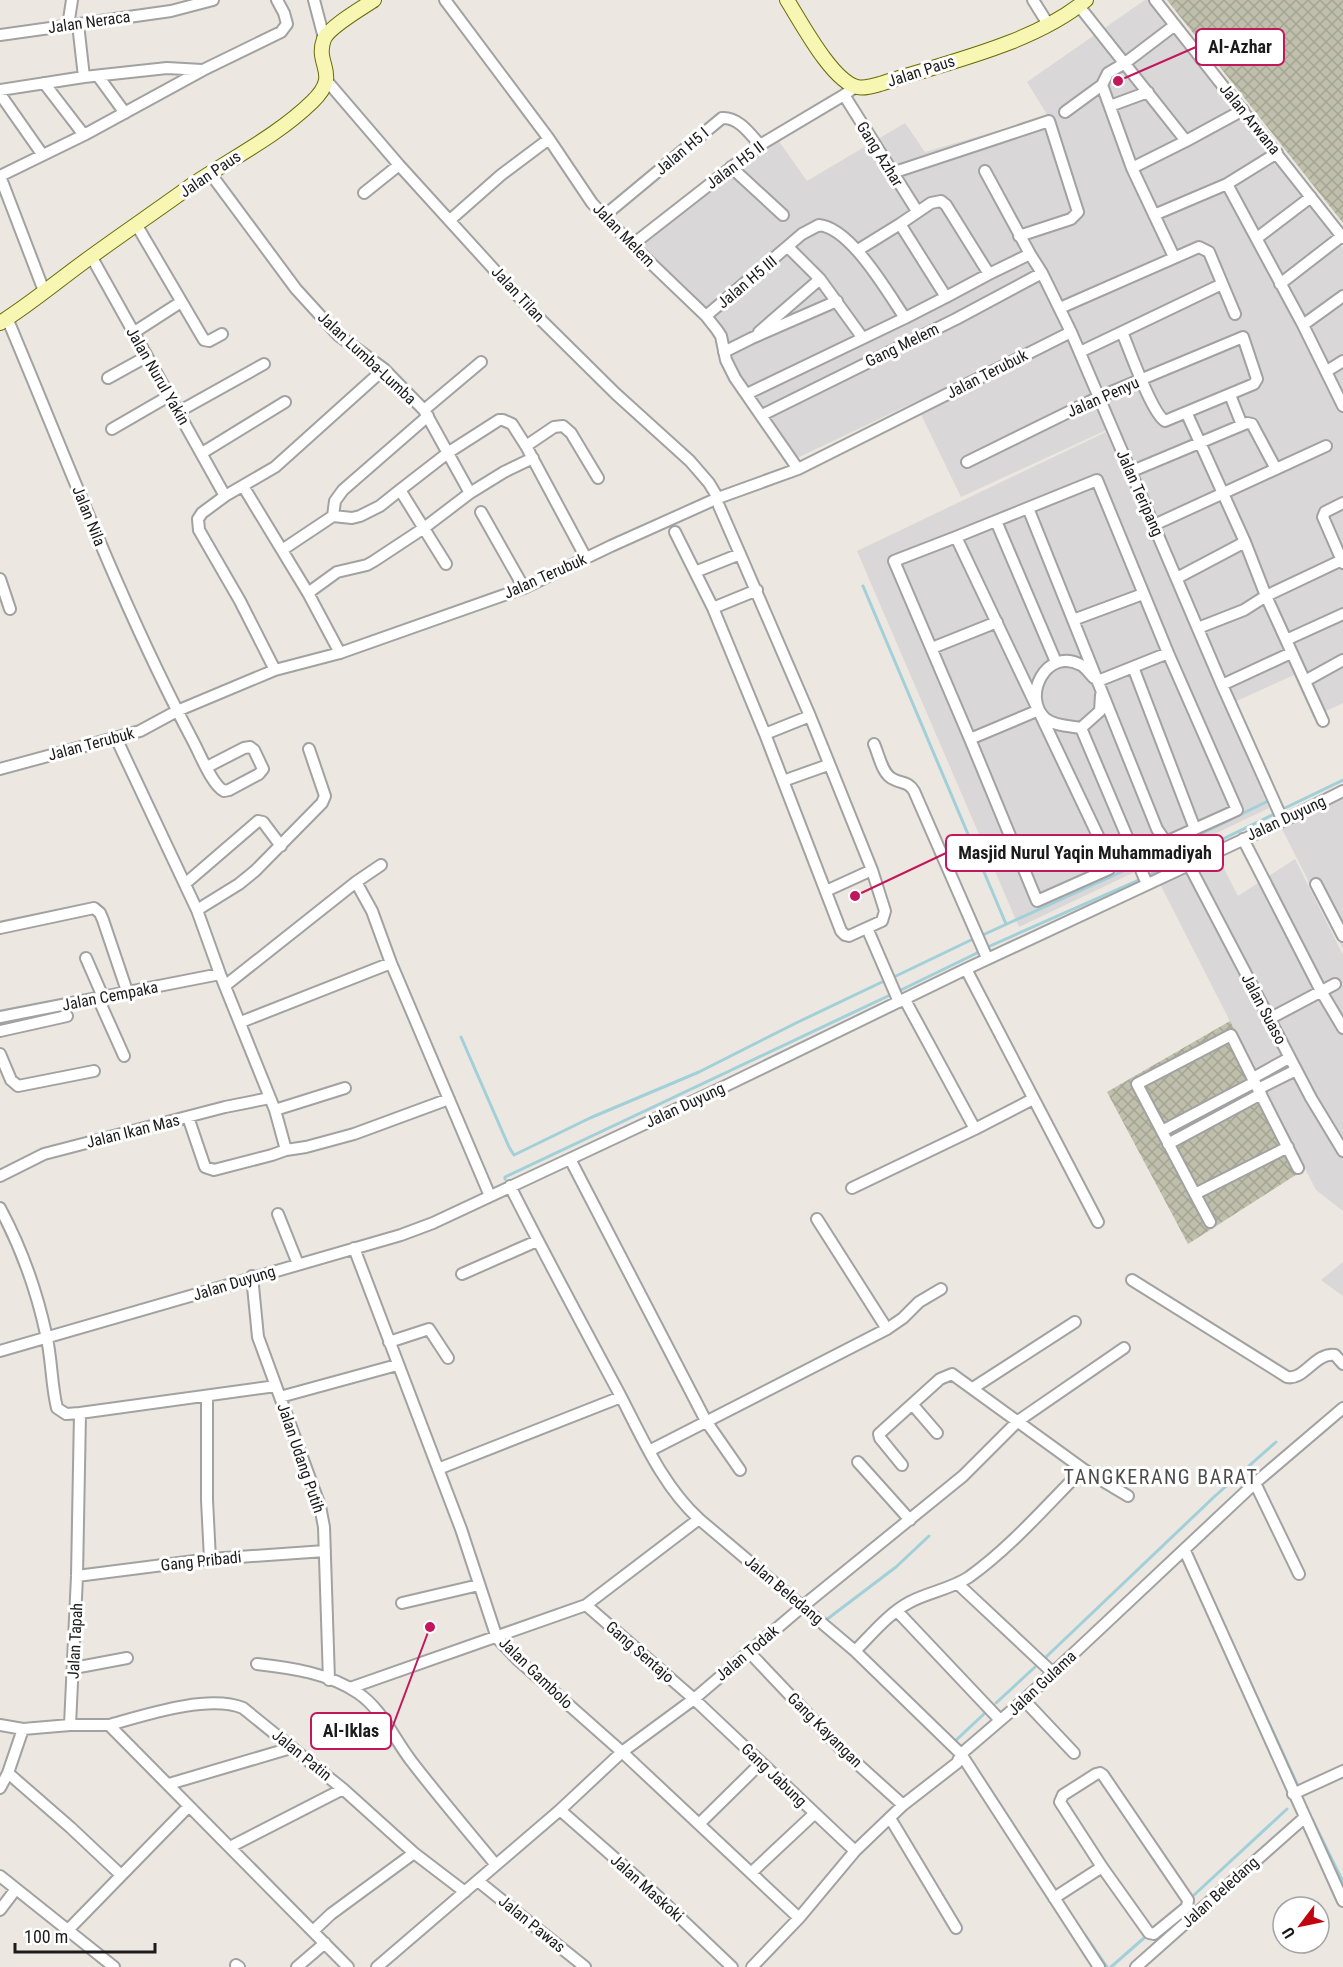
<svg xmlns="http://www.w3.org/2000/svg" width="1343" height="1967" font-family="'Roboto Condensed',sans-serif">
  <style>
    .residential { fill: #d9d7d8 }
    .construction { fill: url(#construction-cross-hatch) }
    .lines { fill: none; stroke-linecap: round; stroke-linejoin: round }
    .stream { stroke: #a1d0d9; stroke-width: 3 }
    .street-casing { stroke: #a2a2a2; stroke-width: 14 }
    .secondary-casing { stroke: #686c07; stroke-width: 16 }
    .street { stroke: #fff; stroke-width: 10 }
    .secondary { stroke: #f7f6b3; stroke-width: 14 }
    .labels { text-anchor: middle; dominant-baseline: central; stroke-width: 6; stroke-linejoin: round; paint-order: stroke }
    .street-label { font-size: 16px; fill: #1b1b1b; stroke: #fff }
    .quarter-label { font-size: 20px; letter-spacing: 1.5px; fill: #4e4e4e; stroke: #fff }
    .leader { fill: none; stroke: #c2185b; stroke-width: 2 }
    .callout-dot { fill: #c2185b; stroke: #fff; stroke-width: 2 }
    .callout { fill: #fff; stroke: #c2185b; stroke-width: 2 }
    .callout-label { font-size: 18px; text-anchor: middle; font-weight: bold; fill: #1b1b1b }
  </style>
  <defs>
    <pattern id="construction-cross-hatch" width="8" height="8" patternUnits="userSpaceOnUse" patternTransform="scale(1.5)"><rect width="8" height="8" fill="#c0bfac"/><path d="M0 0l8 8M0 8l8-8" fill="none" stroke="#a4a493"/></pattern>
  </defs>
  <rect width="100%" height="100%" fill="#ece7e0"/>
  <path class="residential" d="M1145,0h5l193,248v455l-30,14 -19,-42 -62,28 -119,-276 -152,70 -46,-95 -122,58 -65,-100 -1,-19 -25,-33 -63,-64 139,-104 29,41 98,-58 20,29 123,-36 -21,-34z
    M1106,432l163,376 -250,119 -162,-376z
    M1343,793v156l-63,-124z
    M1218,857l20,39 57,-37 48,96v256l-27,-21 -156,-306z
    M1343,1262v34l-22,-16z"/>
  <path class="construction" d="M1167,0h176v223z
    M1230,1021l75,148 -117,75 -81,-152z"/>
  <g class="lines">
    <path class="stream" d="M863,586l143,338
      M1285,808l58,-28
      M1147,876l125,-61
      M985,934l169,-77 112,-55
      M990,946l151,-67
      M896,976l75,-36
      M901,990l76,-37
      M461,1037l48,110 5,8 76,-37 109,-46 97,-49 86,-41
      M505,1179v-2l383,-181
      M826,1620l70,-53 33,-31
      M1223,1623l75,163
      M1046,1657l169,-161 61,-54
      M887,1675l10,10
      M996,1703l39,-36
      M953,1743l32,-30
      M1312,1819l31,63
      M1194,1895l93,-86
      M1085,1935l22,32
      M1111,1967l33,-29"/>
    <g class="street-casing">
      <path id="street" d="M314,0l10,38
        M445,0l104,139 43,64 40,42 74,71 11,14 4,6 5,24 9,18 63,91
        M1033,0l15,24
        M1155,0l188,238
        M1079,6l107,135 -54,27
        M78,24l6,53
        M68,26l4,-26
        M0,35l171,-24 42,-11
        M98,76l27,37
        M327,81l72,84 130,143 87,86 74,67 19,22 9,15
        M44,83l40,52
        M0,90l84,-13 83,-9 35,2
        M0,94l42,60
        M844,95l73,116
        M1110,106l38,-14
        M1065,112l37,-27
        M1186,141l57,-31
        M731,167l52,48
        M985,171l45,83 12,19 29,59 151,353 61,136
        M210,173l86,116 42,46 46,34 40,41 46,83
        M892,173l157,-52 29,91 -7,7 -52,17
        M0,176l84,-41 119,-65 78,-38 6,-8 -3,-11 -7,-13
        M0,176l44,115
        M1227,184l76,141 40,81
        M364,193l35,-28
        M1154,215l73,-31 50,-31
        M604,216l118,-98c17,-1 28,16 38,27
        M450,220l51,-45 48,-36
        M136,224l68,116 5,1 13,-7
        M1257,238l54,-41
        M632,245l128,-100 84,-50 11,-8
        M788,247l32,32 42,58
        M858,250l42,-26
        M91,256l134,240
        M1174,257l-42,-89 -30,-83 6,-12 17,-10 50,-38
        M1280,284l62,-48
        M946,297l43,-23
        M1060,308l139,-61 10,5 26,62
        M706,316l96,-82 17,-9c32,3 69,68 86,93
        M7,318c60,142 114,287 186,423 7,13 19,44 31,50l5,-1 30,-16 4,-5 -9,-19 -4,-3 -6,1 -37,19
        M1303,325l40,-29
        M759,332l61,-53
        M133,333l48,-31
        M724,352l28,-14 85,-37
        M1080,352l142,-68
        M1327,371l16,-10
        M108,378l38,-21
        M747,394l158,-76 41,-21 -46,-73 31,-21 10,-2 5,4 43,69 41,-20
        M1230,395l12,30
        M424,410l57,-48
        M178,412l86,-48
        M1187,414l58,128 21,54 57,125
        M762,415l194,-96 86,-46
        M112,429l57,-33
        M526,446l28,-19 9,-1 8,7 27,45
        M202,453l83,-51
        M967,462l132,-65 144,-60 14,42 -3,5 -89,37c-13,-8 -34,-67 -41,-84
        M1130,472l117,-49 5,1 24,45
        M243,486l65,107 32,60
        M1343,503l-18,9 -2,5 20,46
        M1028,508l129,321 9,13 71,-32 -69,-157 -70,28
        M481,512l43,76
        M333,516l2,-15 8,-11 85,-74
        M996,521l60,141
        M1154,525l172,-79
        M675,532l20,40 45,-18 -21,-48
        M956,537l153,322v10l-72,32 -67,-162 69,-29
        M282,550l51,-34 19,2 8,-2 20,-10 20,-16
        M446,564l-46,-74 49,-38 50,-32h4l9,4 14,22 60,112
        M695,572l18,36 52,126 76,197 4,4 4,1 33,-15 3,-10 -13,-41 -62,-154 -70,-162
        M1177,578l68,-36
        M0,579l10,30
        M308,593l29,-21 30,-7 7,-4 50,-33 46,-35 34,-21 29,-14
        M713,608l44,-18
        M1073,620l70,-26
        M1198,628l46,-18 22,-14 76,-36
        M1286,640l57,-26
        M932,648l65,-26
        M1133,667l62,162
        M275,670l-35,-69 -41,-71 -1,-11 4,-6 23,-17 50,-29 109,-98
        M1094,678c-4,-4 -8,-10 -13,-13 -35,-19 -60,33 -35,54 9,7 24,7 35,9l66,156
        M1305,681l38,-21
        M1222,685l69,-32
        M1081,728l19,-17 1,-16
        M765,734l45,-18
        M116,738l81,172 23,64 55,136 11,40 -14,5 -58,15 -9,-3 -17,-50
        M970,739l-76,-178 62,-24 141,-57 71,173
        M874,744c5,11 8,30 19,35 9,5 15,2 21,12l73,167
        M0,769l140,-38 37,-20 98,-41 65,-17 184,-65 87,-42 107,-48 80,-29 273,-137
        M783,781l45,-16
        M1243,839l78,152 22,37
        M381,865l-25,17 16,29 19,52 99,233
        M1189,865l122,233 32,53
        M186,883l72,-62 5,1 18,24
        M1316,884l27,52
        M826,891l46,-21
        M197,910l42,-26 16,-13 67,-68 3,-7 -16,-47
        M0,928l94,-20 6,5 3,7 25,74
        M867,928l32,74
        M86,958l17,39
        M966,969l132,253
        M226,985l130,-103
        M98,998l26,58
        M905,1000l70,129 58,-30
        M0,1017l220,-43
        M1269,1019l66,-35
        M241,1022l150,-59
        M0,1031l67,-15
        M0,1054l11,26 7,6 76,-15
        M1253,1078l36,-20
        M1258,1089l40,79
        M275,1110l70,-22
        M1162,1131l93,-49
        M1168,1144l93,-50
        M286,1150l20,-3 48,-13 95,-35
        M570,1159l136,262 34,49
        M0,1176l44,-22 181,-47 45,-9
        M510,1186c35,70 72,138 109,207 23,44 43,92 80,126l156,132 106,103 138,213
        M852,1188l123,-59
        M1195,1194l-58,-110 94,-49 27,54 38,-19
        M0,1208c22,41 36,80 46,126 6,25 5,50 11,74l9,6 14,-1 -3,163 -7,149h39l239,242
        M278,1214l20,50
        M817,1219l70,110
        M1210,1222l-15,-28 93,-47
        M354,1248l107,281 36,109 20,21 105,93 177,166
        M462,1274l75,-33
        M252,1276l6,61 62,169 4,21 5,153
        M1132,1280l155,97c17,4 28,-25 48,-22l8,9
        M389,1342l40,-13 19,29
        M0,1351l401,-116 32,-12 284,-133 249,-121 317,-148 60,-30
        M973,1388l102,-66
        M207,1396v104l3,59
        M280,1397l117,-32
        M912,1404l25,29
        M80,1413l196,-27
        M649,1451l238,-122 16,-11 16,-16 22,-13
        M858,1462l52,58
        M902,1465l-22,-27 -1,-4 61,-55 12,-5 131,95
        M438,1469l183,-72
        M1255,1483l44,91
        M1185,1551l158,350
        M77,1576l133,-17 115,-8
        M958,1584l95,89
        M402,1603l77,-18
        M586,1605l108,94 161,152
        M897,1611l103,109
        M855,1651c17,-17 34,-38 55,-49 19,-10 41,-13 59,-25 42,-30 77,-71 114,-108l45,27
        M749,1652l92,97 62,56
        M257,1664c35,4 71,9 101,29 24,16 36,46 54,69 27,35 56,69 84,103
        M74,1668l53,-10
        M350,1688l236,-83 113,-86
        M1024,1700l50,53
        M0,1725l23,4 47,-4
        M109,1725c36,-10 99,-31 134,-17l100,81 71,64 51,39
        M8,1773l62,54 51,48
        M1100,1773l3,2 85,125 -1,7 -33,27 -5,-1 -47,-66 -42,-65 3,-7 33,-21z
        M169,1784l122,-36
        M0,1788l8,-15 15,-44
        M1293,1794l50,-23
        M560,1810l91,80 81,77
        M890,1818l66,110
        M699,1824l62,-61
        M230,1847l113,-58
        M751,1873l63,-59
        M0,1876l114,91
        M478,1881l107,86
        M1054,1898l48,-31
        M0,1910l16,-21
        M68,1930l120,-123
        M313,1931l18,-17 83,-61
        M236,1965l3,2
        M297,1967l28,-24
        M377,1967l183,-157 62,-58 72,-53 109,-93 160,-130 55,-55 106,-73
        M752,1967l47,-49 56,-67 48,-46 54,-42 4,-9 63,-54 231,-217 88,-75
        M1136,1967l168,-149"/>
    </g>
    <g class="secondary-casing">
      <path id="secondary" d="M787,0c14,22 45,81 70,87 8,2 16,-1 23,-3 64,-21 154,-40 206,-84
        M0,323c32,-20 61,-45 92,-67 33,-24 67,-47 100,-71 40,-27 85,-49 120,-83 30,-29 2,-36 12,-63 5,-12 38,-31 50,-39"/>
    </g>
    <use href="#street" class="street"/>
    <use href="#secondary" class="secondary"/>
  </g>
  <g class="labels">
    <g class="street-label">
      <text transform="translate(89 22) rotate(-8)">Jalan Neraca</text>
      <text transform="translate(921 71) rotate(-18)">Jalan Paus</text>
      <text transform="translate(1250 119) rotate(51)">Jalan Arwana</text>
      <text transform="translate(682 151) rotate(-40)">Jalan H5 I</text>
      <text transform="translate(880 154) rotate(58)">Gang Azhar</text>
      <text transform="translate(735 165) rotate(-37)">Jalan H5 II</text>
      <text transform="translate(210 174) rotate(-34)">Jalan Paus</text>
      <text transform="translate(624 235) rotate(46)">Jalan Melem</text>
      <text transform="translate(747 282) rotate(-40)">Jalan H5 III</text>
      <text transform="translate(518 294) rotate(47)">Jalan Tilan</text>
      <text transform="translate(902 345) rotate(-26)">Gang Melem</text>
      <text transform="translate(367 358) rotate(43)">Jalan Lumba-Lumba</text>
      <text transform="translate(987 374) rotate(-27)">Jalan Terubuk</text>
      <text transform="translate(158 376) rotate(60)">Jalan Nurul Yakin</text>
      <text transform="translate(1103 397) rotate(-24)">Jalan Penyu</text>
      <text transform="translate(1140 493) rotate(66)">Jalan Teripang</text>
      <text transform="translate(89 516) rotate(68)">Jalan Nila</text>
      <text transform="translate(545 576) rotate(-24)">Jalan Terubuk</text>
      <text transform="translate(91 744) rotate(-15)">Jalan Terubuk</text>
      <text transform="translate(1286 818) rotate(-25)">Jalan Duyung</text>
      <text transform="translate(110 996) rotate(-11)">Jalan Cempaka</text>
      <text transform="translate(1264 1009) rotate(62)">Jalan Suaso</text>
      <text transform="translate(685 1105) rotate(-25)">Jalan Duyung</text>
      <text transform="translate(133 1131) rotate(-14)">Jalan Ikan Mas</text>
      <text transform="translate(234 1283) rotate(-17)">Jalan Duyung</text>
      <text transform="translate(301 1458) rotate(71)">Jalan Udang Putih</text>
      <text transform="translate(201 1561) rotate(-6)">Gang Pribadi</text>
      <text transform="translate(784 1590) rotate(40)">Jalan Beledang</text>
      <text transform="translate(75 1641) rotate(-87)">Jalan Tapah</text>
      <text transform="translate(640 1652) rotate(41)">Gang Sentajo</text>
      <text transform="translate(747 1653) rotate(-40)">Jalan Todak</text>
      <text transform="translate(536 1673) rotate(44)">Jalan Gambolo</text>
      <text transform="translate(1042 1683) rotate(-43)">Jalan Gulama</text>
      <text transform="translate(825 1730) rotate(45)">Gang Kayangan</text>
      <text transform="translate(302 1755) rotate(39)">Jalan Patin</text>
      <text transform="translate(774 1775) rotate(44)">Gang Jabung</text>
      <text transform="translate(647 1888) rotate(42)">Jalan Maskoki</text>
      <text transform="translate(1220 1892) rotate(-42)">Jalan Beledang</text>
      <text transform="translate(532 1924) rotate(39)">Jalan Pawas</text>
    </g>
    <g class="quarter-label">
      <text x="1161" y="1477">TANGKERANG BARAT</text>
    </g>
  </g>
  <path class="leader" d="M1118 81L1196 47M855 896L946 853M430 1627L391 1731"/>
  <g class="callout-dot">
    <circle cx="1118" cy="81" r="6"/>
    <circle cx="855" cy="896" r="6"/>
    <circle cx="430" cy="1627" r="6"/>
  </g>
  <g class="callout">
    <rect x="1196" y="29" width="88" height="36" rx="6"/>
    <rect x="946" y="835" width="277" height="36" rx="6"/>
    <rect x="311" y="1713" width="80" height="36" rx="6"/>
  </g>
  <g class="callout-label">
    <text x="1240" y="53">Al-Azhar</text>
    <text x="1085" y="859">Masjid Nurul Yaqin Muhammadiyah</text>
    <text x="351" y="1737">Al-Iklas</text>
  </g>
  <g transform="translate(1301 1925) rotate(238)"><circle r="28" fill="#ffffff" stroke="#a4a4a4" stroke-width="1.5"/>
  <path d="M0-4.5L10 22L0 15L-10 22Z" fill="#c00511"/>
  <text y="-9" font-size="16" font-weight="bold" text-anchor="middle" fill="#1b1b1b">U</text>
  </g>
  <path d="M15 1943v9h140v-9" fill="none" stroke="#1b1b1b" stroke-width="3"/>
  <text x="24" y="1943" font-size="18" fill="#1b1b1b" stroke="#ffffff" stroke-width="4.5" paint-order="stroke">100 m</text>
</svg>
